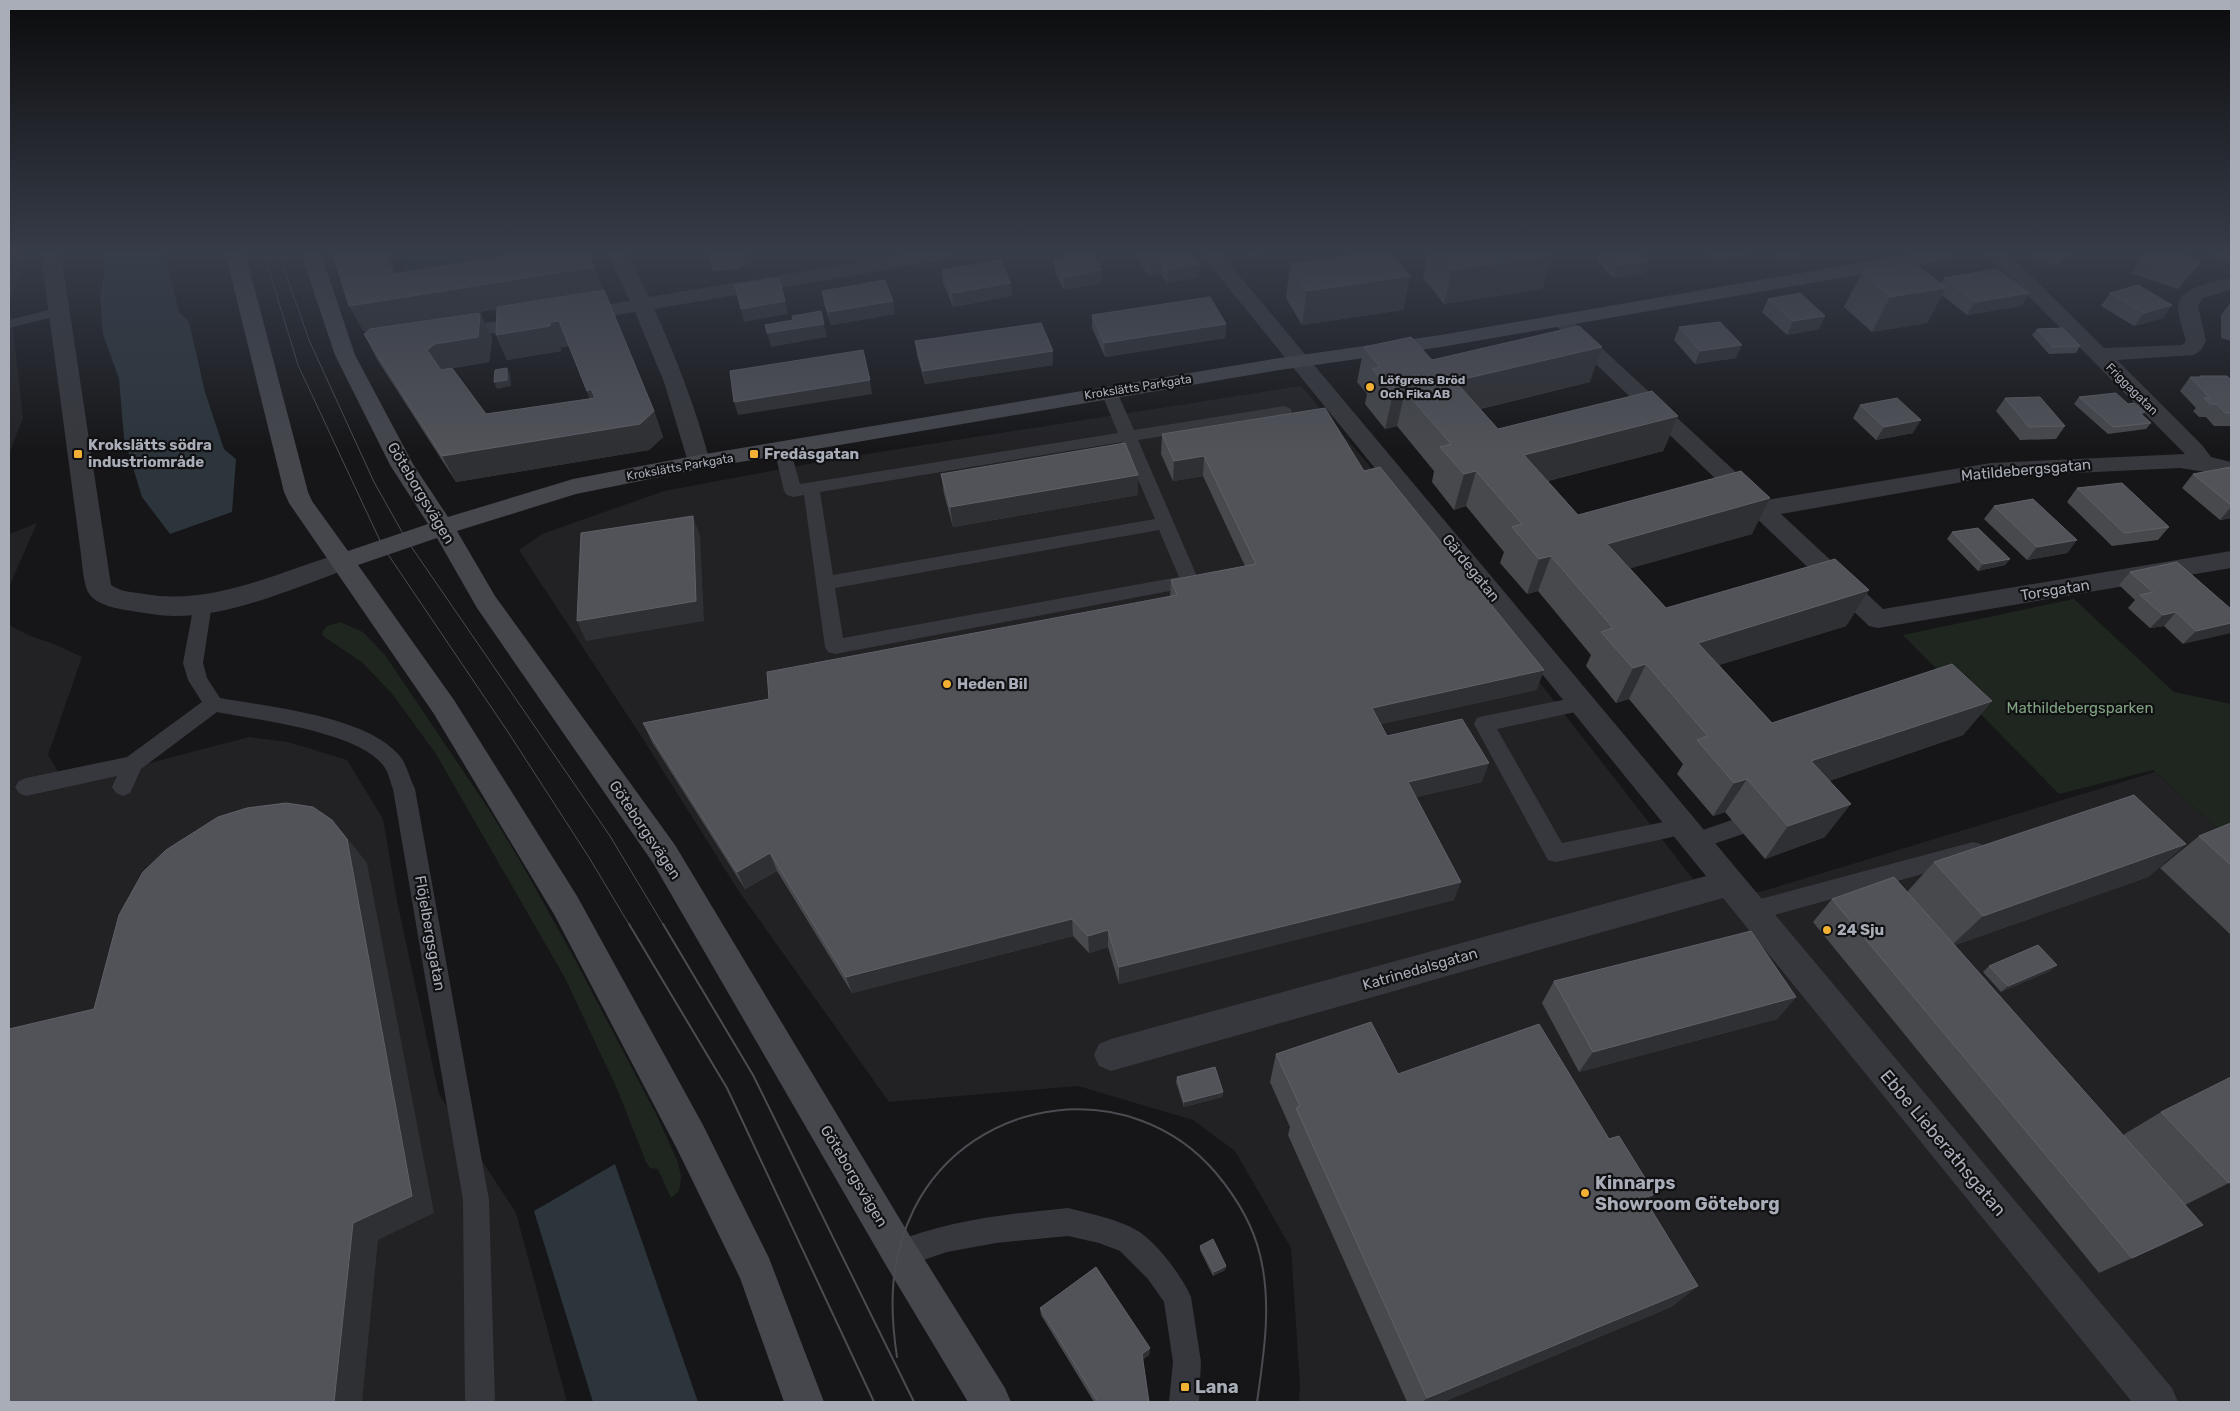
<svg xmlns="http://www.w3.org/2000/svg" width="2240" height="1411" font-family="Rubik,sans-serif">
  <style>
    .built { fill: #222225 }
    .green { fill: #1e261f }
    .water { fill: #2c353c }
    .lines { fill: none; stroke-linecap: round; stroke-linejoin: round }
    .lane { fill: #37383d; fill-rule: evenodd }
    .street { fill: #37383d; fill-rule: evenodd }
    .secondary { fill: #45474d; fill-rule: evenodd }
    .tram-far1 { stroke: #4a4c52; stroke-width: 1 }
    .tram { stroke: #4a4c52; stroke-width: 2 }
    .wall { fill: #47494d; fill-rule: evenodd }
    .shaded-wall { fill: #2f3033 }
    .building { fill: #525359; stroke: #5f6168 }
    .poi-dot { fill: #f2b134; stroke: #111113; stroke-width: 2 }
    .labels { text-anchor: middle; dominant-baseline: central; stroke-width: 4.5; stroke-linejoin: round; paint-order: stroke }
    .far-poi-label { font-size: 12px; font-weight: bold; fill: #a8adb8; stroke: #111113; text-anchor: start }
    .far-street-label { font-size: 12px; fill: #a8adb8; stroke: #111113 }
    .poi-label { font-size: 15px; font-weight: bold; fill: #a8adb8; stroke: #111113; text-anchor: start }
    .street-label { font-size: 15px; fill: #a8adb8; stroke: #111113 }
    .park-label { font-size: 15px; fill: #7fa381; stroke: #111113 }
    .near-street-label { font-size: 18px; fill: #a8adb8; stroke: #111113 }
    .near-poi-label { font-size: 18px; font-weight: bold; fill: #a8adb8; stroke: #111113; text-anchor: start }
  </style>
  <rect width="100%" height="100%" fill="#161618"/>
  <path class="built" d="M9,254h16l-15,49 13,115 -14,36z
    M1301,386l85,99 317,407h57l395,-120 76,69v561h-932l1,-17 -9,-137 -56,-97 -42,-31 -115,-34 -189,16 -151,-212 -95,-151 -124,-189 23,-16 122,-43 171,-32z
    M37,523l-28,64v-53z
    M9,625l21,11 24,8 28,13 -34,98 18,30 183,-48 39,5 59,18 36,59 15,87 41,188 77,119 51,189h-558z"/>
  <path class="green" d="M401,254h125l-112,22 -9,-8z
    M2074,599l100,93 57,12v137l-78,-71 -94,24 -156,-159z
    M340,622l23,10 22,23 103,153 31,51 53,95 84,160 21,46 4,15 -1,11 -2,6 -7,6 -13,-29 -8,-1 -4,-6 -28,-71 -53,-113 -129,-224 -43,-59 -30,-32 -40,-27 -1,-4 5,-6z"/>
  <path class="water" d="M102,254h63l14,58 10,10 16,70 19,57 12,10 -4,53 -62,22 -28,-37 -18,-59 -5,-59 -16,-45 -3,-37 5,-29z
    M615,1164l83,238h-105l-59,-191z"/>
  <g class="lines">
    <path class="lane" d="M60,307l5,1 2,3 -2,3 -56,14v-8z
      M1109,387l6,2 2,3 17,38 150,-24 6,2 2,3 -2,3 -6,2 -146,24 61,141 -3,5 -361,68 -7,-2 -3,-5 -21,-152 -11,2 -6,-2 -3,-4 -10,-42 2,-4h12l2,4 10,35 318,-51 -17,-41 2,-3zM1122,442l33,77 -322,56 -13,-83zM1159,530l20,47 -336,61 -8,-50z
      M203,597l7,2 2,5 -9,59 4,15 13,20c49,9 144,18 178,56 9,9 11,24 17,35l74,411 6,202h-30l-2,-202 -70,-411c-3,-7 -4,-15 -8,-21 -22,-36 -128,-48 -168,-56l-76,57 -11,24 -7,3 -7,-3 -4,-6 5,-11 -91,20 -7,-3 -4,-6 4,-6 7,-3 101,-21 75,-55 -14,-22 -5,-17 11,-59 2,-5z
      M1582,696l7,3 3,5 -3,5 -92,20 65,114 121,-25 8,3 3,6 -3,6 -135,29 -8,-2 -74,-136 3,-6 7,-2z
      M1738,818l8,3 3,6 -3,6 -50,17 -8,-3 -3,-6 3,-6z
      M1973,842l8,2 3,7 -3,7 -8,2 -220,61 -8,-3 -3,-7 3,-7 8,-3z
      M1068,1208c23,6 50,11 70,23 19,12 44,45 53,66l10,65 -2,40h-30l4,-40 -9,-60 -16,-23 -28,-28 -21,-8 -31,-7 -72,7 -49,9 -47,16 -10,-4 -4,-10 4,-10c58,-24 117,-30 178,-36z"/>
    <path class="street" d="M41,254h20l50,331c10,7 21,7 33,9 70,12 133,-22 198,-41l9,3 3,6 -3,6c-56,19 -116,48 -177,48 -14,0 -28,-3 -42,-5 -13,-2 -33,-5 -42,-16 -7,-8 -8,-36 -10,-48z
      M608,254h20l21,43 259,-43h44l-3,4 -7,2 -288,49c23,50 42,100 56,153l-3,5 -8,2 -8,-2 -3,-5 -24,-80 -29,-70 -61,10 -7,-2 -3,-4 3,-4 7,-2 56,-9z
      M1201,254h20l951,1134 6,14h-46l-409,-504 -612,173 -12,-5 -5,-11 5,-11 12,-5 595,-163z
      M1984,254h22l15,12 83,82 78,-3 4,-4c-3,-11 -8,-24 -8,-35 1,-19 39,-25 53,-28v12l-28,8 -5,8 8,35 -5,9 -7,5 -77,5 85,85 9,12 20,5v14l-51,-8 -189,9 -210,37 102,95 348,-58v17l-353,60 -9,-2 -319,-306 3,-4 7,-2 7,2 199,184 225,-37 194,-9 -178,-180z
      M534,316l7,2 3,4 -3,4 -91,14 -7,-2 -3,-4 3,-4 7,-2z"/>
    <path class="secondary" d="M223,254h20l4,6 61,232 4,9 36,50 80,-27 -38,-59 -55,-110 -34,-101h20l34,101 58,109 35,53 125,-38 126,-24 574,-96 168,-24 470,-81h43l-3,4 -7,2 -503,87 -168,24 -574,98 -123,25 -119,37 38,65 180,249 238,396 92,147 6,14h-43l-81,-135 -234,-404 -176,-255 -40,-70 -79,27 96,135 123,196 126,229 66,133 55,144h-40l-44,-124 -63,-129 -122,-233 -121,-202 -145,-211 -5,-11 -57,-232z"/>
    <path class="tram-far1" d="M264,254l34,111 85,182 125,185 82,127 40,67
      M279,254l30,86 65,142 32,57 204,297 54,90"/>
    <path class="tram" d="M629,924l98,164 147,314
      M663,924l90,151 161,327
      M897,1357c-8,-52 -7,-99 17,-148 58,-115 218,-135 302,-36 20,24 37,52 44,82 12,49 4,98 -3,147"/>
  </g>
  <path class="wall" d="M748,254l2,11 -9,1v3l-28,2 -4,-13z
    M1062,254h17l23,16v13l-38,7 -9,-17 -1,-13 8,-1z
    M1137,254h55l7,23 -32,6 -6,-9 -12,2 -12,-18z
    M1428,254h123l1,1 -10,34 -98,15 -21,-26z
    M1599,254h43l3,20 -32,4 -16,-17z
    M1707,254h42l-1,2 -33,5z
    M1774,254h31l-6,1 -2,4h-17z
    M2030,254h39l-11,12 -29,-11z
    M2208,254h23v8z
    M2140,260l52,14 -14,15 -47,-16z
    M1290,264l120,12 -7,34 -101,15 -16,-27z
    M594,267l8,23 52,121 9,26 -14,13 -193,32 -79,-123 -13,-25 4,-4 -5,1 34,-57zM497,309l-1,26 11,25 54,-9 -1,-4 9,-1 21,53 -104,15 -39,-45 42,-7 3,-23 -12,-26 -66,10z
    M942,270l70,26 -59,11 -10,-24z
    M1862,272l79,11 3,-5 85,15 -8,13 -54,9 -25,-20 -15,28 -55,9 -28,-25z
    M822,291l73,23 -64,11 -7,-21z
    M2110,293l53,25 -29,8 -33,-20z
    M1768,299l57,17 -6,13 -32,6 -25,-23z
    M2231,302v39l-10,-3v-23z
    M1092,315l134,9 -1,14 -120,19 -13,-29z
    M1679,327l57,31 -41,6 -21,-24z
    M2037,329l43,17 -4,7 -27,1 -17,-19z
    M915,341l138,10v14l-128,19 -8,-29z
    M1364,347l68,13 158,22 -110,27 18,20 180,-13 -15,35 -115,30 30,34 174,19 -122,34 36,40 203,-18 -23,36 -127,39 53,58 220,-22 -29,34 -134,46 -4,56 -60,22 -40,-47 -12,4 -36,-42 6,-10 -54,-65 -13,4 -30,-37 5,-11 -53,-64 -11,3 -27,-31 4,-11 -38,-46 -12,4 -22,-28 2,-11 -37,-45 -12,3 -20,-25 2,-10 -10,-12z
    M2200,376l31,4v46h-17l-8,-9h-7l-6,-6 3,-3 -16,-17 10,-14h9z
    M2079,397l49,7 17,8 -3,3 9,8 -5,6 -38,5 -34,-30z
    M2005,398l60,28 -9,13 -36,1 -24,-29z
    M1860,405l53,28 -37,7 -23,-22z
    M1162,434l202,37 180,199 -8,20 -155,34 6,12 95,46 -66,15 38,103 -335,84 -11,-37 -19,6 -16,-17 -221,57 -75,-122 -32,18 -93,-147 -9,-19 126,-24 401,-102 1,-17 74,-14 -42,-90 -30,5 -12,-27z
    M2231,467v51l-11,2 -38,-32 11,-14z
    M941,474l197,1v20l-185,32 -9,-33z
    M2077,488l92,39 -11,13 -46,6 -45,-44z
    M1994,506l83,34 -10,13 -40,7 -43,-41z
    M1952,532l58,27 -5,6 -27,6 -31,-32z
    M2130,572l101,37 -48,35 -19,-18 -14,2 -22,-20 7,-8 -16,-15z
    M2231,823v112l-71,-67 39,-32z
    M2186,844l-38,33 -193,68 168,190 38,-23 70,70 -46,23 -16,37 -70,31 -286,-351 19,-23 75,-7 27,-30z
    M2057,965l-7,6 -49,21 -18,-20 6,-6z
    M1554,981l242,16 -19,22 -198,53 -37,-69z
    M1276,1054l122,20 249,128 51,84 -27,21 -228,95h-36l-119,-267 2,-8 -20,-45z
    M1177,1077l46,15 -1,5 -38,10 -8,-25z
    M1200,1246l26,20 -1,4 -12,6 -13,-26z
    M1040,1308l110,40 -1,7 -7,5 7,42h-55l-53,-87z"/>
  <path class="shaded-wall" d="M386,254h4l15,43 189,-30 9,24 -240,40 -14,-25 44,-32z
    M738,254h10l2,11 -9,1v3z
    M1247,254h22l-22,4z
    M1718,254h31l-1,2 -33,5z
    M2068,254h1l-11,12 5,-7z
    M1552,255l-10,34 -98,15 8,-34z
    M1161,261v13l-12,2 1,-13z
    M1649,261l-4,13 -32,4 4,-13z
    M2201,261l-9,13 -14,15 9,-13z
    M1200,264l-1,13 -32,6v-13z
    M1102,270v13l-38,7v-13z
    M1410,276l-7,34 -101,15 5,-34z
    M1011,283l1,13 -59,11 -1,-14z
    M1946,288l-19,35 -55,9 18,-35z
    M2029,293l-8,13 -54,9 8,-13z
    M785,301l3,13 -44,8 -3,-13z
    M893,301l2,13 -64,11 -3,-13z
    M2172,305l-9,13 -29,8 10,-13z
    M480,313l12,26 -3,23 -42,7 -7,6 -13,-25z
    M1825,316l-6,13 -32,6 6,-14z
    M559,321l10,25 -9,1 1,4 -54,9 -11,-25 54,-13z
    M824,324l3,13 -56,10 -4,-14z
    M1226,324l-1,14 -120,19 -1,-14z
    M1742,345l-6,13 -41,6 5,-13z
    M1602,347l-12,35 -144,35 9,-36z
    M1053,351v14l-128,19 -2,-13z
    M507,368l3,7 1,11 -14,3 -3,-7z
    M870,380l2,14 -134,21 -4,-13z
    M591,389l10,26 -4,1 -10,-25z
    M1405,391l-8,35 -12,3 8,-35z
    M654,411l9,26 -14,13 -193,32 -14,-26z
    M1678,416l-15,35 -151,39 12,-35z
    M1921,420l-8,13 -37,7 8,-13z
    M1204,456l-1,20 -30,5 1,-20z
    M1476,471l-10,35 -12,4 10,-36z
    M1138,475v20l-185,32 -3,-20z
    M1770,498l-18,36 -159,45 14,-35z
    M2231,507v11l-11,2z
    M693,516l7,20 4,85 -118,20 -9,-20z
    M2077,540l-10,13 -40,7 10,-13z
    M1551,556l-13,35 -11,3 12,-35z
    M2010,559l-5,6 -27,6 5,-7z
    M1869,590l-23,36 -166,51 18,-34z
    M2176,612l-12,14 -14,2 13,-13z
    M2231,623v10l-48,11 13,-13z
    M1646,664l-17,35 -13,4 17,-35z
    M1544,670l-8,20 -168,37 4,-19z
    M1992,701l-29,34 -175,60 23,-34z
    M1489,763l-7,19 -79,18 5,-18z
    M1747,779l-22,33 -12,4 21,-33z
    M1851,804l-26,33 -60,22 23,-33z
    M332,820l20,24 15,19 67,350 -56,27 -16,162h-28z
    M2186,844l-38,33 -198,70 33,-31z
    M770,853l7,18 -32,18 -8,-17z
    M1461,882l-7,18 -335,84v-17z
    M1072,919l1,17 -221,57 -6,-16z
    M1108,930v17l-19,6 -1,-17z
    M2057,965l-7,6 -49,21 7,-6z
    M1796,997l-19,22 -198,53 14,-20z
    M1223,1092l-1,5 -38,10v-5z
    M1655,1194l-24,24 13,-20z
    M2203,1225l-34,17 -70,31 33,-15z
    M1226,1266l-1,4 -12,6 1,-4z
    M1698,1286l-27,21 -228,95h-20l4,-4z
    M1150,1348l-1,7 -8,6 1,-7z"/>
  <path class="building" d="M333,254h53l7,20 122,-20h74l5,13 -245,39z
    M709,254h29v2l-29,2z
    M1062,254h17l1,1 12,-1 10,16 -38,7 -10,-17 11,-2z
    M1143,254h49l8,10 -33,6 -6,-9 -11,2z
    M1359,254h34l17,22 -103,15 -17,-27z
    M1439,254h112l1,1 -100,15z
    M1606,254h36l7,7 -32,4z
    M2048,254h20l-5,5z
    M2146,254h36l19,7 -14,15 -47,-16z
    M1000,260l11,23 -59,10 -10,-23z
    M1916,264l30,24 -56,9 -28,-25z
    M1997,269l32,24 -54,9 -31,-24z
    M779,278l6,23 -44,8 -6,-24z
    M885,280l8,21 -65,11 -6,-21z
    M2138,285l34,20 -28,8 -34,-20z
    M604,290l50,121 -14,13 -198,32 -78,-122 6,-5 110,-16 -2,24 -43,7 -8,6 14,20 11,-2 34,46 109,-16 -4,-9 -4,2 -28,-70 -9,1v4l-54,9 1,-28z
    M1800,293l25,23 -32,5 -25,-22z
    M1210,297l16,27 -122,19 -12,-28z
    M821,311l3,13 -57,9 -2,-8 28,-5 -1,-4z
    M1720,322l22,23 -42,6 -21,-24z
    M1041,323l12,28 -130,20 -8,-30z
    M1579,326l23,21 -147,34 43,48 154,-38 26,25 -154,39 54,60 163,-44 29,27 -163,46 59,64 169,-49 34,31 -171,53 74,80 180,-59 40,37 -181,60 40,43 -63,22 -41,-47 -13,4 -37,-43 11,-4 -62,-72 -13,4 -32,-36 12,-4 -62,-72 -12,3 -27,-32 10,-3 -46,-53 -12,3 -24,-27 11,-3 -46,-53 -12,3 -21,-25 8,-2 -16,-20 47,-10 21,23z
    M2063,328l17,18 -27,1 -16,-18z
    M863,350l7,30 -136,22 -4,-31z
    M507,368v12l-13,2 1,-12z
    M2200,376h27l4,4v33h-6l-8,-9h-7l-6,-6h6l-20,-21h12z
    M2116,393l12,11 6,-1 11,9h-6l12,11 -38,4 -34,-30z
    M2040,397l25,29 -36,1 -24,-29z
    M1897,398l24,22 -37,7 -24,-22z
    M1325,408l39,63 16,-4 164,203 -172,38 15,28 75,-17 27,44 -81,19 53,100 -342,85 -11,-37 -20,6 -16,-17 -226,58 -76,-124 -33,19 -94,-149 126,-24 -2,-27 410,-77 -6,-15 85,-16 -52,-108 -30,5 -12,-27z
    M1125,443l13,32 -188,32 -9,-33z
    M2231,467v38l-38,-31z
    M2122,483l47,44 -45,6 -47,-45z
    M2033,499l44,41 -40,7 -43,-41z
    M693,516l3,85 -119,20 4,-88z
    M1978,528l32,31 -27,5 -31,-32z
    M2177,562l54,47v14l-35,8 -20,-19 -13,3 -23,-20 13,-3 -23,-20z
    M2134,795l52,49 -203,72 -49,-54z
    M286,803l27,4 19,13 15,19 65,357 -59,27 -19,179h-325v-373l85,-20 25,-94 24,-43 23,-22 52,-33 29,-9z
    M2231,823v42l-32,-29z
    M1894,877l309,348 -71,33 -300,-359z
    M1751,931l45,66 -203,55 -39,-71z
    M2038,945l19,20 -49,21 -19,-20z
    M1371,1022l27,52 141,-50 70,115 10,-3 36,58 -11,4 54,88 -271,112 -131,-290 4,-2 -24,-52z
    M1215,1067l8,25 -39,10 -7,-25z
    M2231,1077v105l-2,1 -68,-71z
    M1213,1239l13,27 -12,6 -14,-26z
    M1096,1267l54,81 -8,6 7,48h-51l-58,-94z"/>
  <linearGradient id="sky" x2="0" y2="1"><stop stop-color="#0c0c0d"/><stop offset="0.56" stop-color="#363c48"/><stop offset="1" stop-color="#363c48" stop-opacity="0"/></linearGradient>
  <rect width="2240" height="452" fill="url(#sky)"/>
  <g class="poi-dot">
    <circle cx="1370" cy="387" r="5"/>
    <rect x="73" y="449" width="10" height="10" rx="2.5"/>
    <rect x="749" y="449" width="10" height="10" rx="2.5"/>
    <circle cx="947" cy="684" r="5"/>
    <circle cx="1827" cy="930" r="5"/>
    <circle cx="1585" cy="1193" r="5"/>
    <rect x="1180" y="1382" width="10" height="10" rx="2.5"/>
  </g>
  <g class="labels">
    <g class="far-poi-label">
      <text x="1380" y="380">Löfgrens Bröd<tspan x="1380" dy="14">Och Fika AB</tspan></text>
    </g>
    <g class="far-street-label">
      <text transform="translate(1138 387) rotate(-9)">Krokslätts Parkgata</text>
      <text transform="translate(2132 389) rotate(45)">Friggagatan</text>
      <text transform="translate(680 467) rotate(-10)">Krokslätts Parkgata</text>
    </g>
    <g class="poi-label">
      <text x="88" y="445">Krokslätts södra<tspan x="88" dy="17">industriområde</tspan></text>
      <text x="764" y="454">Fredåsgatan</text>
      <text x="957" y="684">Heden Bil</text>
      <text x="1837" y="930">24 Sju</text>
    </g>
    <g class="street-label">
      <text transform="translate(2026 470) rotate(-5)">Matildebergsgatan</text>
      <text transform="translate(421 493) rotate(59)">Göteborgsvägen</text>
      <text transform="translate(1471 568) rotate(51)">Gärdegatan</text>
      <text transform="translate(2055 590) rotate(-9)">Torsgatan</text>
      <text transform="translate(645 830) rotate(56)">Göteborgsvägen</text>
      <text transform="translate(430 933) rotate(80)">Flöjelbergsgatan</text>
      <text transform="translate(1420 969) rotate(-16)">Katrinedalsgatan</text>
      <text transform="translate(854 1176) rotate(59)">Göteborgsvägen</text>
    </g>
    <g class="park-label">
      <text x="2080" y="708">Mathildebergsparken</text>
    </g>
    <g class="near-street-label">
      <text transform="translate(1943 1143) rotate(50)">Ebbe Lieberathsgatan</text>
    </g>
    <g class="near-poi-label">
      <text x="1595" y="1183">Kinnarps<tspan x="1595" dy="21">Showroom Göteborg</tspan></text>
      <text x="1195" y="1387">Lana</text>
    </g>
  </g>
  <rect width="2240" height="1411" fill="none" stroke="#a8adb8" stroke-width="20"/>
</svg>
